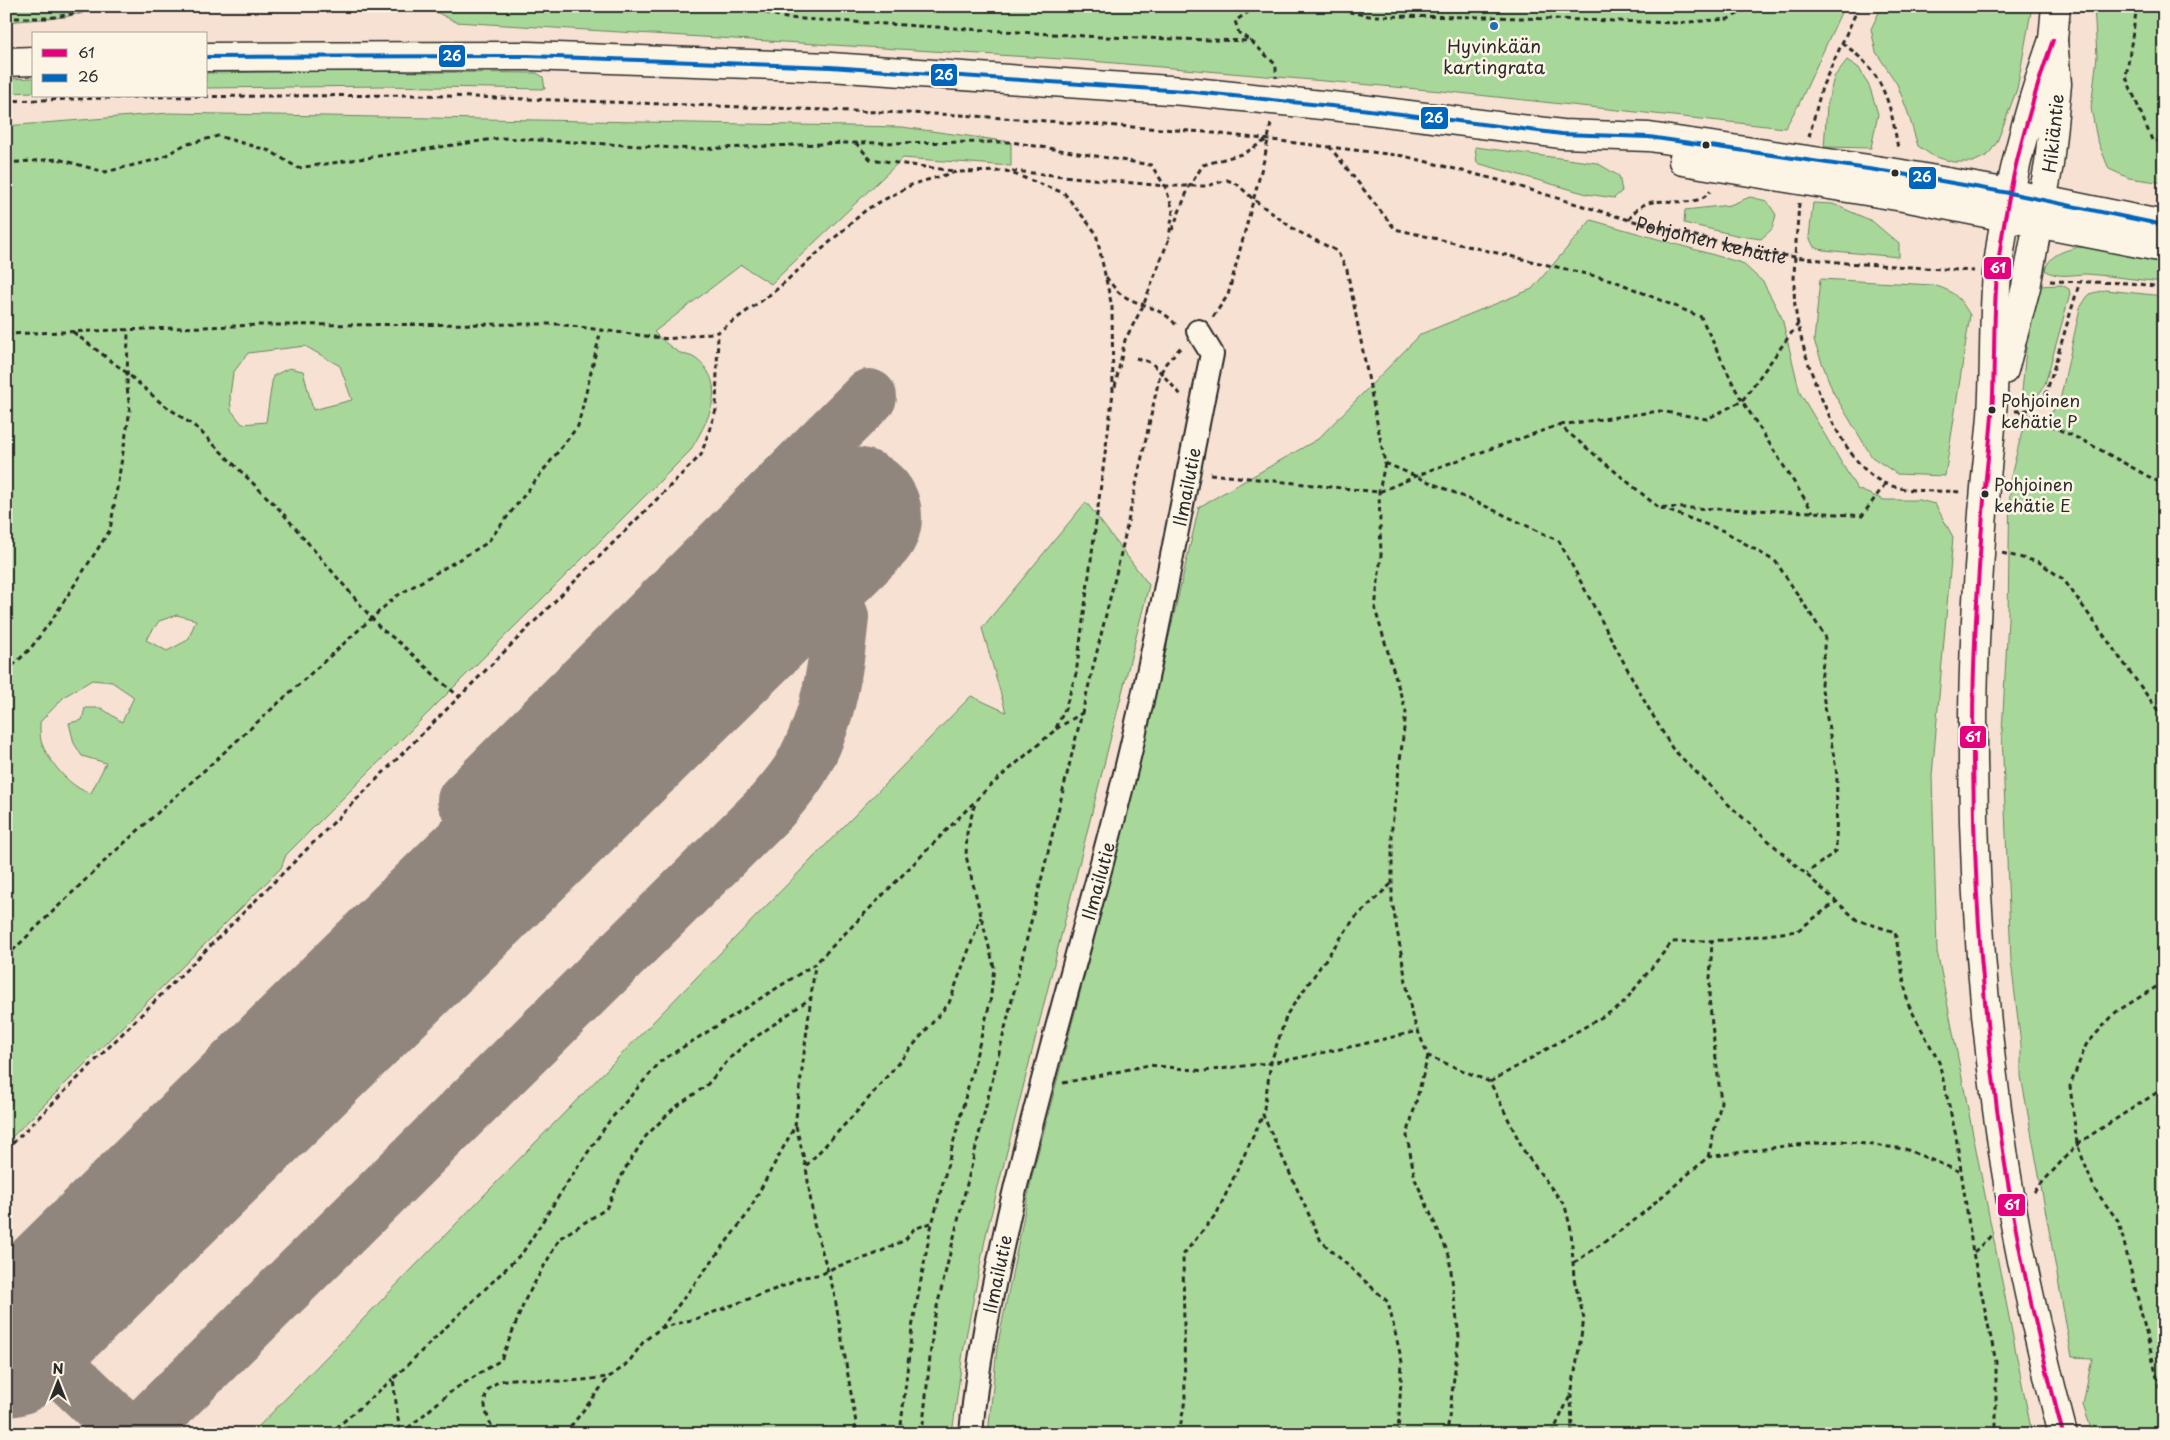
<svg xmlns="http://www.w3.org/2000/svg" width="2170" height="1440" font-family="'Playpen Sans',sans-serif">
  <style>
    .green { fill: #a8d899; stroke: #6a8262; fill-rule: evenodd }
    .lines { fill: none; stroke-linecap: round; stroke-linejoin: round }
    .taxiway { stroke: #91867e; stroke-width: 56 }
    .runway { stroke: #91867e; stroke-width: 140 }
    .street-casing { stroke: #2b2b2b; stroke-width: 26 }
    .secondary-casing { stroke: #2b2b2b; stroke-width: 31 }
    .path { stroke: #2b2b2b; stroke-width: 3; stroke-dasharray: 5 4; stroke-linecap: butt }
    .street { stroke: #fcf5e5; stroke-width: 22 }
    .secondary { stroke: #fcf5e5; stroke-width: 28 }
    .bus-1-casing { stroke: #fcf5e5; stroke-width: 8 }
    .bus-2-casing { stroke: #fcf5e5; stroke-width: 8 }
    .bus-1 { stroke: #e5007d; stroke-width: 4 }
    .bus-2 { stroke: #0065bd; stroke-width: 4 }
    .poi-dot { fill: #1f6fb2; stroke: #fcf5e5; stroke-width: 2 }
    .bus-dot { fill: #2b2b2b; stroke: #fcf5e5; stroke-width: 2 }
    .labels { text-anchor: middle; dominant-baseline: central; stroke-width: 5; stroke-linejoin: round; paint-order: stroke }
    .bus-label { font-size: 17px; fill: #2b2b2b; stroke: #fcf5e5; text-anchor: start }
    .poi-label { font-size: 18px; fill: #2b2b2b; stroke: #fcf5e5 }
    .street-label { font-size: 18px; fill: #2b2b2b; stroke: #fcf5e5 }
    .line-badge { stroke: #fcf5e5; stroke-width: 2 }
    .badge-label { font-size: 14px; text-anchor: middle; font-weight: bold; fill: #fff }
  </style>
  <rect width="100%" height="100%" fill="#f7e1d2"/>
  <filter id="ink" filterUnits="userSpaceOnUse"><feTurbulence type="fractalNoise" baseFrequency=".02" numOctaves="2"/><feDisplacementMap in="SourceGraphic" scale="10" xChannelSelector="R" yChannelSelector="G"/><feConvolveMatrix kernelMatrix="1 2 1 2 8 2 1 2 1" color-interpolation-filters="sRGB"/></filter>
  <g filter="url(#ink)">
    <path class="green" d="M6,6h102l-43,11 -59,5z
      M424,6h1420l-45,98 -14,24 -344,-37 -362,-31 -623,-38z
      M1882,6h150l-15,83 -20,53 -9,13 -15,7h-20l-20,-6 -15,-10 -11,-36 -10,-26 -21,-32 -5,-23z
      M2094,6h70v177l-35,-5 -20,-9 -12,-30 -6,-31 6,-52z
      M1847,60l12,8 11,20 8,26 -7,34 -47,-1 3,-41 7,-29z
      M334,71l203,2 6,4 2,12 -162,-3 -177,2v-15z
      M34,78v14l-28,1v-14z
      M169,113l733,14 109,15v24l-108,-8 -132,126 -30,-19 -87,67c7,7 16,15 24,20 6,3 13,3 18,7 34,26 11,63 -6,92l-404,404 -5,13 -275,275v-1017zM305,346l35,20 12,34 -39,10 -10,-39 -14,-3 -16,8 -7,46 -24,2 -11,-14 -1,-15 3,-22 15,-20zM177,615l19,5 -8,20 -21,11 -21,-11 13,-19zM92,680l20,2 22,15 -12,25 -21,-14h-16l-3,12 -13,3 5,20 8,13 24,7 -15,30c-19,-3 -44,-33 -50,-52 -1,-5 -1,-13 -1,-19l25,-26z
      M1475,147l122,16 22,13 3,15 -8,7 -27,-4 -110,-31z
      M1750,197l17,4 9,14 -4,14 -11,10 -21,-3 -56,-13 1,-13 45,-5z
      M1813,203l20,1 39,17 27,23v13l-76,-7 -9,-3 -5,-10z
      M1591,220l151,43 21,19 19,36 18,75 57,96 27,11h35l16,4 18,33 -21,239 5,175 95,483h-1044l9,-86 35,-172 101,-385 66,-284 119,-68 103,-105 111,-45z
      M2078,247l34,2 52,11v22c-26,-2 -52,-6 -77,-8 -14,0 -30,5 -42,-4 5,-16 19,-19 33,-23z
      M1820,279l113,6c21,6 26,12 37,30l-25,161 -48,-2 -25,-17 -39,-65 -19,-51z
      M2062,285l7,4 1,5 -25,90c-6,12 -11,17 -24,19l7,-76 9,-41z
      M2105,290l59,6v1138h-71l-10,-29 9,-47 -20,-1 -51,-281v-31l-10,-84 -9,-229 6,-113 2,-139 13,-52 22,-10 14,-13 21,-97 9,-14z
      M1086,502l63,83 -163,650 -23,117 -11,82h-696l1,-6 714,-732 35,16 -24,-84z"/>
    <g class="lines">
      <path class="taxiway" d="M465,800l404,-403
        M22,1332l107,102
        M138,1434l634,-628c11,-13 24,-27 32,-43 25,-45 32,-96 37,-146l-42,-48"/>
      <path class="runway" d="M6,1347l846,-830"/>
      <g class="street-casing">
        <g id="street">
          <path id="s2" d="M971,1434c6,-75 22,-146 38,-219 33,-143 76,-283 112,-425 36,-144 61,-291 91,-436l-14,-23"/>
        </g>
      </g>
      <g class="secondary-casing">
        <g id="secondary">
          <path d="M2053,40c-27,76 -47,153 -56,234 -4,47 -2,94 -5,141 -2,29 -6,57 -8,85 -6,75 -11,151 -11,226 -1,163 12,326 40,487 13,74 31,148 50,221"/>
          <path d="M206,57l322,-1 302,11 354,24 177,18 201,25 87,3 247,36 113,20 155,32"/>
          <path d="M6,62l28,-1"/>
          <path d="M1683,161l226,37 255,50"/>
          <path id="s3" d="M2004,370l22,-83 23,-123 8,-80 -4,-44 3,-34"/>
        </g>
      </g>
      <g class="path">
        <path d="M739,6l47,12 316,19 149,4"/>
        <path d="M1257,6l-22,15 4,12 12,8 25,24v13"/>
        <path d="M1322,6l47,10 121,1 187,6 51,-4 26,-13"/>
        <path d="M2137,6l-11,71 26,63 12,2"/>
        <path d="M6,18h42l41,-7 48,-5"/>
        <path d="M1842,43c41,28 49,60 56,106"/>
        <path id="s1" d="M6,101l134,-4 279,-2 541,20 245,17 199,24 94,24 131,40 142,34 75,9 128,8"/>
        <path d="M1809,137l13,-50 37,-81"/>
        <path d="M856,143l14,16 83,12"/>
        <path d="M1329,146l66,83 217,51 89,37 37,77 75,118"/>
        <path d="M6,163l52,-4 47,13 54,-13 25,-14 34,-9 52,15 28,17 203,-30 195,11 149,-6 166,-1 140,23 14,21 8,24 -4,28"/>
        <path d="M1012,171l153,15h42l20,-6 10,4 16,15 42,31 42,21 10,19 38,193 98,42 76,36 86,161 27,46 59,59 126,113 38,12 13,72 31,58 17,74 17,117 23,109v72"/>
        <path d="M1799,203c-2,33 -7,69 -4,103 5,47 44,160 91,178 23,9 51,6 76,8"/>
        <path d="M1629,220c19,-37 61,-3 81,-29"/>
        <path d="M1172,230l17,-43 14,-22 42,-12 21,-13"/>
        <path d="M1106,277c5,6 10,14 16,18 17,11 44,13 55,32"/>
        <path d="M2050,281l78,2 36,4"/>
        <path d="M1213,317l15,-22 37,-139 6,-33"/>
        <path d="M73,332l54,41 33,29 37,26 83,82 101,119c29,19 51,47 79,68"/>
        <path d="M6,334l255,-9 296,-1 111,15 50,-7 58,-42 91,-81 46,-25 43,-12 50,-1 58,22 32,40 16,74 1,86 -37,281 -11,35 -10,21 -65,56 -175,178 -154,97 -51,59 -39,57 -48,75 -130,127 7,55"/>
        <path d="M1136,358l16,5 29,32"/>
        <path d="M1115,387l10,-47 18,-34 27,-70"/>
        <path d="M2015,411l14,-1 17,-16 34,-113"/>
        <path d="M2018,411l68,31 78,43"/>
        <path d="M1560,425l100,-14 47,8 35,-18 56,-77"/>
        <path d="M1385,463l-6,29 2,63 -6,54 31,103 -14,114v75l20,115 16,40 62,26 35,71 40,53 6,24 3,49 10,40 -13,76 1,39"/>
        <path d="M1210,474l169,18 54,-23 126,-44 99,82 155,5 49,4 23,-32"/>
        <path d="M1661,508l63,23 52,31 49,74 -4,48 16,91 -1,76 -29,22"/>
        <path d="M2002,553l37,9 25,18 100,139"/>
        <path d="M6,672l24,-23 23,-31 57,-88 20,-120 -3,-23 1,-57"/>
        <path d="M1056,729l26,-16"/>
        <path d="M1391,884l-37,35 -67,95 -16,48 -8,53 58,126 67,61 14,60 -4,72"/>
        <path d="M6,957l104,-101 285,-259 92,-54 91,-117 23,-96"/>
        <path d="M2164,982l-48,30 -30,33 -16,41 7,58 18,46 24,32 45,184"/>
        <path d="M1428,1056l-21,80 8,43 34,76 10,82 -12,97"/>
        <path d="M1490,1082l131,-76 51,-64 55,-2 70,-9 40,-30"/>
        <path d="M1063,1083l86,-18 55,6 79,-10 76,-16 59,-14"/>
        <path d="M796,1126l10,41 8,57 20,68 22,131 -2,11"/>
        <path d="M2077,1144l87,-56"/>
        <path d="M6,1150l695,-695 15,-45 2,-78"/>
        <path d="M1708,1157l13,-55 -12,-104 3,-57"/>
        <path d="M806,1166l56,-60 87,-103 32,-86"/>
        <path d="M2034,1192l43,-48 1,2"/>
        <path d="M1974,1252l19,-18"/>
        <path d="M1574,1263l56,-39 78,-67 77,-11 57,-5 63,8 56,23"/>
        <path d="M661,1328l85,-112 49,-90 20,-161"/>
        <path d="M329,1434l64,-55"/>
        <path d="M401,1434l52,-44 48,-30 25,-62 34,-60 46,-29 19,-40 21,-33 28,-28 32,-22 25,-29 15,-13 65,-46"/>
        <path d="M495,1434c-4,-10 -11,-22 -10,-33 1,-31 50,-21 69,-20 18,1 36,-2 54,-4"/>
        <path d="M565,1434l44,-57 13,-9 9,-9 13,-18 17,-13 37,-10 91,-34 10,-6 23,-4 13,-7 36,-11 34,-16 9,-11 17,-6"/>
        <path d="M900,1434l12,-106 18,-96 60,-229 4,-36 -28,-111 1,-23 8,-30"/>
        <path d="M922,1434l12,-115 188,-770 38,-175 6,-11 17,-18"/>
        <path d="M1179,1434l6,-34 -2,-145 34,-42 46,-98"/>
        <path d="M1552,1434l18,-38"/>
      </g>
      <use href="#street" class="street"/>
      <use href="#secondary" class="secondary"/>
      <g class="bus-1-casing">
        <path id="bus-1" d="M2053,40c-27,76 -47,153 -56,234 -4,47 -2,94 -5,141 -2,29 -6,57 -8,85 -6,75 -11,151 -11,226 -1,163 12,326 40,487 13,74 31,148 50,221"/>
      </g>
      <g class="bus-2-casing">
        <path id="bus-2" d="M206,57l322,-1 302,11 354,24 177,18 201,25 87,3 247,36 113,20 155,32"/>
      </g>
      <use href="#bus-1" class="bus-1"/>
      <use href="#bus-2" class="bus-2"/>
    </g>
  </g>
  <circle class="poi-dot" cx="1494" cy="26" r="5"/>
  <g class="bus-dot">
    <circle cx="1706" cy="145" r="4.5"/>
    <circle cx="1895" cy="173" r="4.5"/>
    <circle cx="1992" cy="410" r="4.5"/>
    <circle cx="1985" cy="494" r="4.5"/>
  </g>
  <g class="labels">
    <g class="bus-label">
      <text x="2001" y="400">Pohjoinen<tspan x="2001" dy="21">kehätie P</tspan></text>
      <text x="1994" y="484">Pohjoinen<tspan x="1994" dy="21">kehätie E</tspan></text>
    </g>
    <g class="poi-label">
      <text x="1494" y="45">Hyvinkään<tspan x="1494" dy="21">kartingrata</tspan></text>
    </g>
    <g class="street-label">
      <text stroke="none"><textPath href="#s3" startOffset="242">Hikiäntie</textPath></text>
      <text stroke="none"><textPath href="#s1" startOffset="1719">Pohjoinen kehätie</textPath></text>
      <text stroke="none"><textPath href="#s2" startOffset="972">Ilmailutie</textPath></text>
      <text stroke="none"><textPath href="#s2" startOffset="568">Ilmailutie</textPath></text>
      <text stroke="none"><textPath href="#s2" startOffset="162">Ilmailutie</textPath></text>
    </g>
  </g>
  <g class="line-badge">
    <rect x="438" y="44" width="28" height="24" rx="5" fill="#0065bd"/>
    <rect x="930" y="63" width="28" height="24" rx="5" fill="#0065bd"/>
    <rect x="1420" y="106" width="29" height="24" rx="5" fill="#0065bd"/>
    <rect x="1908" y="166" width="29" height="24" rx="5" fill="#0065bd"/>
    <rect x="1983" y="256" width="29" height="24" rx="5" fill="#e5007d"/>
    <rect x="1959" y="725" width="28" height="24" rx="5" fill="#e5007d"/>
    <rect x="1997" y="1193" width="29" height="24" rx="5" fill="#e5007d"/>
  </g>
  <g class="badge-label">
    <text x="452" y="61">26</text>
    <text x="944" y="80">26</text>
    <text x="1434" y="123">26</text>
    <text x="1922" y="182">26</text>
    <text x="1998" y="273">61</text>
    <text x="1973" y="742">61</text>
    <text x="2012" y="1210">61</text>
  </g>
  <rect width="2170" height="1440" fill="none" stroke="#fcf5e5" stroke-width="25"/>
  <rect x="12" y="12" width="2145" height="1415" fill="none" stroke="#2b2b2b" stroke-width="2" filter="url(#ink)"/>
  <rect x="32" y="32" width="175" height="65" fill="#fcf5e5" stroke="#a8a49b"/>
  <rect x="42" y="49" width="25" height="8" fill="#e5007d" stroke="#a8a49b"/>
  <text x="78" y="58" font-size="15" fill="#2b2b2b">61</text>
  <rect x="42" y="74" width="25" height="8" fill="#0065bd" stroke="#a8a49b"/>
  <text x="78" y="82" font-size="15" fill="#2b2b2b">26</text>
  <g transform="translate(58 1382)" stroke="#fcf5e5" stroke-width="4" paint-order="stroke">
  <path d="M0-4L9 19L0 12L-9 19Z" fill="#2b2b2b"/>
  <text y="-8" font-size="14" font-weight="bold" text-anchor="middle" fill="#2b2b2b">N</text>
  </g>
</svg>
